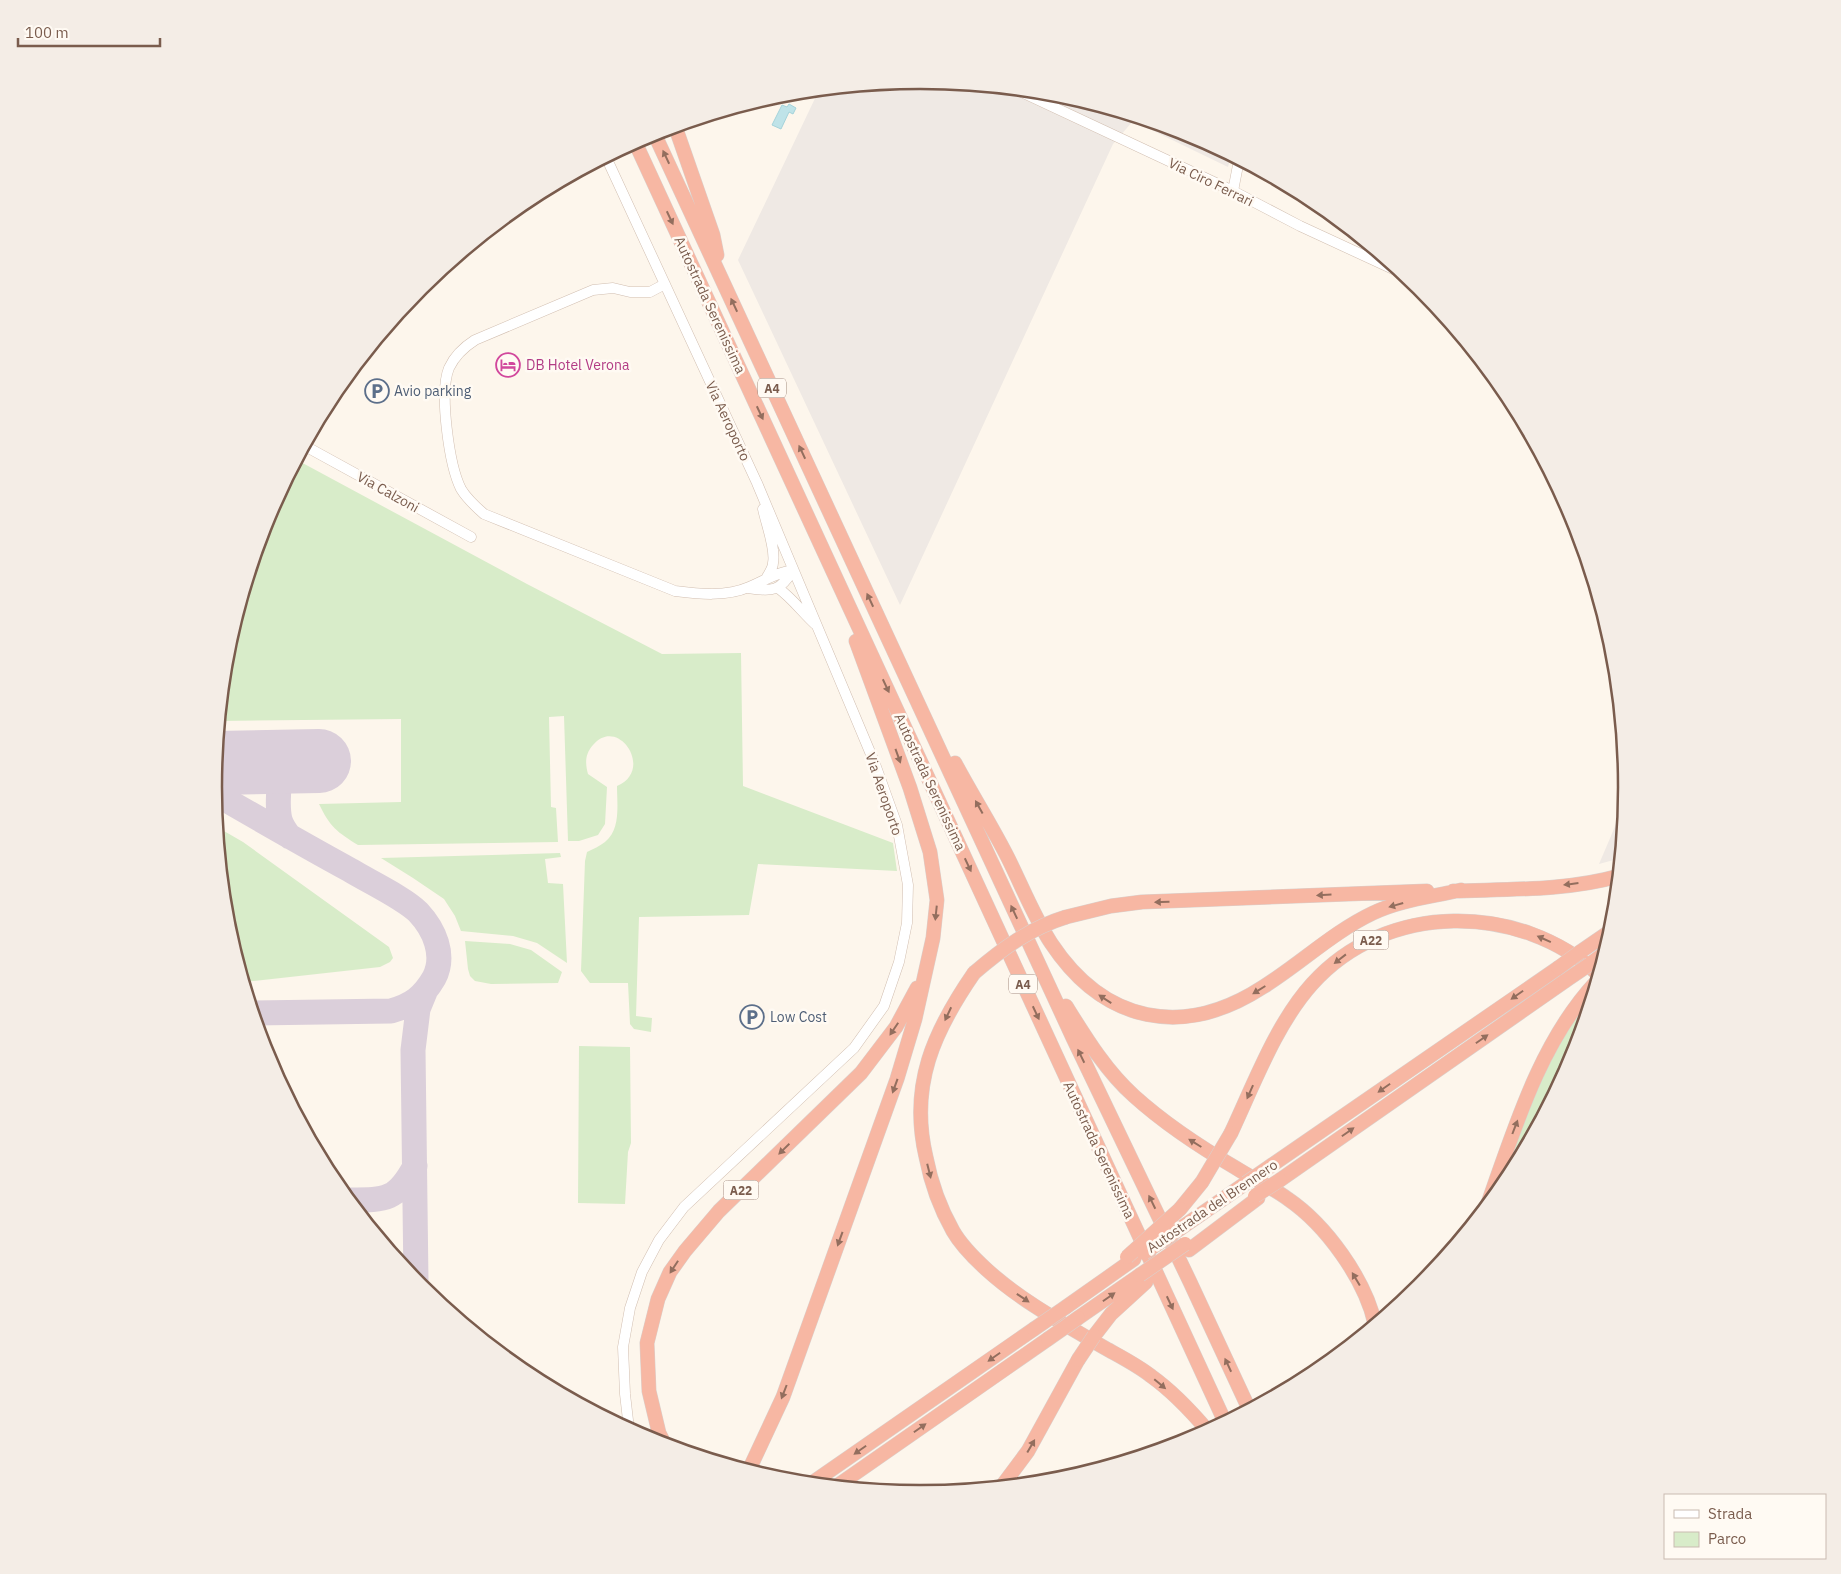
<svg xmlns="http://www.w3.org/2000/svg" width="1841" height="1574" font-family="'IBM Plex Sans',sans-serif">
  <style>
    .industrial { fill: #efe9e4 }
    .green { fill: #d8ecc9 }
    .water { fill: #bfe3e8; stroke: #a5d3da }
    .lines { fill: none; stroke-linecap: round; stroke-linejoin: round }
    .taxiway { stroke: #dbcfda; stroke-width: 25 }
    .runway { stroke: #dbcfda; stroke-width: 64 }
    .minor-casing { stroke: #d1beb0; stroke-width: 11 }
    .highway-casing { stroke: #dad1cd; stroke-width: 15 }
    .minor { stroke: #fff; stroke-width: 10 }
    .highway { stroke: #f7b7a3; stroke-width: 14 }
    .highway-bridge-casing { stroke: #dad1cd; stroke-width: 15; stroke-linecap: butt }
    .highway-bridge { stroke: #f7b7a3; stroke-width: 14 }
    .oneway { fill: #936e5e }
    .labels { text-anchor: middle; dominant-baseline: central; stroke-width: 5; stroke-linejoin: round; paint-order: stroke }
    .shield { fill: #fffaf3; stroke: #a28b7f; stroke-width: 1 }
    .shield-label { font-size: 12px; font-weight: bold; fill: #7a5c4d }
    .street-label { font-size: 14px; fill: #7a5c4d; stroke: #fffaf3 }
    .hotel-label { font-size: 14px; fill: #b23c85; stroke: #fffaf3; text-anchor: start }
    .service-label { font-size: 14px; fill: #4e5e75; stroke: #fffaf3; text-anchor: start }
    .rim { fill: none; stroke: #7a5c4d; stroke-width: 2.5 }
  </style>
  <rect width="100%" height="100%" fill="#fdf6ec"/>
  <path class="industrial" d="M921,80l138,14 132,40 40,21 -3,12 -95,-46 -20,23 -213,461 -162,-345 81,-170z
    M1626,799l-5,59 -22,6 12,-28z"/>
  <path class="green" d="M297,460l230,124 135,70 79,-1 2,133 150,57 4,28 -139,-7 -9,51 -110,2 -3,99 16,2 -1,14 -17,-3 -4,-5 -2,-41h-38l-9,-12 4,-110 2,-9c6,-3 13,-6 18,-10 16,-12 12,-38 12,-56 38,-16 1,-71 -24,-41 -8,9 -8,18 -5,29l19,13 -2,37 -7,11 -19,6h-11l-4,-125 -15,1 2,90 5,1 2,34 -200,3c-21,-13 -28,-18 -39,-41l82,-2v-83l-181,2 7,-72 40,-133z
    M217,827l26,15 146,105 4,11 -3,4 -10,5 -136,15 -17,-57z
    M560,853l1,4 -16,2 3,24 15,1 4,79 -30,-20 -24,-7 -52,-5 -6,-15 -11,-17 -31,-21 -32,-20z
    M465,941l45,3 21,6 31,22 -4,11 -67,1 -16,-3 -5,-5 -2,-7z
    M1592,996l-18,62 -66,122 -14,17 46,-119 32,-56z
    M579,1046l51,1 1,96 -3,9 -3,52 -47,-1z"/>
  <path class="water" d="M789,104l7,4 -3,6 -4,-2 -8,17 -9,-4 10,-20 5,2z"/>
  <g class="lines">
    <path class="taxiway" d="M253,762c39,12 20,29 27,58 2,6 6,12 10,17
      M214,793c45,26 90,52 136,77 18,11 54,28 68,42 16,17 28,43 16,66 -11,19 -22,27 -43,33l-137,2
      M350,1200c36,0 47,0 65,-34
      M416,1281l-3,-231 5,-41 7,-17"/>
    <path class="runway" d="M216,763l103,-2"/>
    <g class="minor-casing">
      <path id="minor" d="M1015,89l218,102 67,35 106,49
        M606,157l151,326 118,281 22,61 11,60 -1,38 -8,39 -15,44 -30,42 -170,159 -25,33 -17,32 -12,36 -7,39 2,47 4,35
        M1233,191l6,-31
        M665,284l-15,8h-20l-17,-4 -20,2 -118,50c-11,7 -20,15 -26,28 -10,24 0,97 12,121 6,10 15,18 23,25l191,77c24,3 51,6 74,-4 17,-7 26,-14 44,-17
        M305,446l166,91
        M763,509c3,15 13,40 10,54 0,5 -4,10 -6,14
        M748,588c24,4 33,3 45,-18
        M778,588c14,10 24,24 37,36"/>
    </g>
    <g class="highway-casing">
      <path id="highway" d="M675,126l38,109 4,20
        M654,133l419,905 117,244 59,127
        M635,142l590,1280
        M955,763c17,32 37,63 53,95 14,28 26,59 43,85 53,80 132,96 212,44 37,-23 70,-55 110,-74 27,-13 58,-16 88,-23
        M1453,891c55,-2 113,0 166,-15
        M1066,917l45,-11 31,-4 285,-11
        M1580,952l32,-22
        M1590,964l15,-11
        M974,973c-40,58 -65,112 -48,184 5,26 14,51 27,74 8,14 21,27 33,38 35,32 78,55 119,79 16,9 32,17 46,28 21,15 40,35 57,55
        M1066,1006c20,32 40,65 68,90 31,28 66,51 102,72 17,11 36,19 52,31 38,26 77,80 87,125
        M1231,1133c23,-49 45,-109 81,-149 74,-83 208,-82 287,-9
        M1272,1165l286,-197
        M1280,1180l285,-199
        M1487,1206c27,-76 53,-164 109,-224
        M1180,1209l22,-27
        M1181,1228l65,-45
        M1189,1250l69,-52
        M1066,1307l68,-48
        M1078,1318l62,-43
        M1094,1336l17,-22 35,-32
        M665,1445l-6,-12 -10,-42 -2,-48 11,-44 12,-27 15,-21 34,-40 142,-138 35,-46 21,-39
        M749,1470l34,-73 114,-318 18,-60 18,-81 4,-38 -7,-48 -20,-64 -54,-147
        M812,1483l222,-154
        M837,1486l211,-147
        M1002,1486l26,-35 50,-91"/>
    </g>
    <use href="#minor" class="minor"/>
    <use href="#highway" class="highway"/>
    <g class="highway-bridge-casing">
      <path id="highway-bridge" d="M1558,968l22,-16
        M974,973c28,-24 56,-45 92,-56
        M1565,981l25,-17
        M1202,1182l29,-49
        M1246,1183l26,-18
        M1255,1196l25,-16
        M1144,1253l37,-25
        M1127,1257l53,-48
        M1140,1275l45,-31
        M1034,1329l32,-22
        M1048,1339l30,-21
        M1078,1360l16,-24"/>
    </g>
    <use href="#highway-bridge" class="highway-bridge"/>
  </g>
  <defs><path id="oneway-solid" d="M-6-.8H1V-3.2L6.5 0L1 3.2V.8H-6Z" transform="scale(1.25)"/></defs>
  <g class="oneway">
    <use href="#oneway-solid" transform="translate(666 157) rotate(-115)"/>
    <use href="#oneway-solid" transform="translate(670 218) rotate(65)"/>
    <use href="#oneway-solid" transform="translate(734 305) rotate(-115)"/>
    <use href="#oneway-solid" transform="translate(760 413) rotate(65)"/>
    <use href="#oneway-solid" transform="translate(802 452) rotate(-115)"/>
    <use href="#oneway-solid" transform="translate(870 600) rotate(-115)"/>
    <use href="#oneway-solid" transform="translate(886 686) rotate(65)"/>
    <use href="#oneway-solid" transform="translate(898 756) rotate(70)"/>
    <use href="#oneway-solid" transform="translate(979 807) rotate(-119)"/>
    <use href="#oneway-solid" transform="translate(968 865) rotate(65)"/>
    <use href="#oneway-solid" transform="translate(1571 884) rotate(173)"/>
    <use href="#oneway-solid" transform="translate(1324 895) rotate(177)"/>
    <use href="#oneway-solid" transform="translate(1162 902) rotate(178)"/>
    <use href="#oneway-solid" transform="translate(1396 905) rotate(164)"/>
    <use href="#oneway-solid" transform="translate(1014 912) rotate(-115)"/>
    <use href="#oneway-solid" transform="translate(936 913) rotate(96)"/>
    <use href="#oneway-solid" transform="translate(1544 939) rotate(-156)"/>
    <use href="#oneway-solid" transform="translate(1340 959) rotate(142)"/>
    <use href="#oneway-solid" transform="translate(1259 990) rotate(148)"/>
    <use href="#oneway-solid" transform="translate(1517 995) rotate(145)"/>
    <use href="#oneway-solid" transform="translate(1105 999) rotate(-147)"/>
    <use href="#oneway-solid" transform="translate(1036 1013) rotate(65)"/>
    <use href="#oneway-solid" transform="translate(948 1014) rotate(115)"/>
    <use href="#oneway-solid" transform="translate(894 1029) rotate(124)"/>
    <use href="#oneway-solid" transform="translate(1482 1039) rotate(-35)"/>
    <use href="#oneway-solid" transform="translate(1081 1056) rotate(-116)"/>
    <use href="#oneway-solid" transform="translate(895 1086) rotate(110)"/>
    <use href="#oneway-solid" transform="translate(1384 1088) rotate(145)"/>
    <use href="#oneway-solid" transform="translate(1250 1092) rotate(114)"/>
    <use href="#oneway-solid" transform="translate(1515 1127) rotate(-69)"/>
    <use href="#oneway-solid" transform="translate(1348 1132) rotate(-35)"/>
    <use href="#oneway-solid" transform="translate(1195 1143) rotate(-148)"/>
    <use href="#oneway-solid" transform="translate(784 1149) rotate(136)"/>
    <use href="#oneway-solid" transform="translate(929 1171) rotate(76)"/>
    <use href="#oneway-solid" transform="translate(1152 1202) rotate(-116)"/>
    <use href="#oneway-solid" transform="translate(840 1239) rotate(110)"/>
    <use href="#oneway-solid" transform="translate(674 1267) rotate(123)"/>
    <use href="#oneway-solid" transform="translate(1356 1279) rotate(-121)"/>
    <use href="#oneway-solid" transform="translate(1109 1297) rotate(-35)"/>
    <use href="#oneway-solid" transform="translate(1023 1298) rotate(34)"/>
    <use href="#oneway-solid" transform="translate(1170 1303) rotate(65)"/>
    <use href="#oneway-solid" transform="translate(994 1357) rotate(145)"/>
    <use href="#oneway-solid" transform="translate(1228 1365) rotate(-115)"/>
    <use href="#oneway-solid" transform="translate(1160 1384) rotate(40)"/>
    <use href="#oneway-solid" transform="translate(784 1392) rotate(111)"/>
    <use href="#oneway-solid" transform="translate(920 1428) rotate(-35)"/>
    <use href="#oneway-solid" transform="translate(1031 1446) rotate(-60)"/>
    <use href="#oneway-solid" transform="translate(860 1450) rotate(145)"/>
  </g>
  <defs>
    <g id="hotel-ring" transform="scale(1.25)"><circle r="9.5" fill="#fffaf3" stroke="#d1479c" stroke-width="1.5"/><path d="M-6-4.5h1.5V1H6V5H4.5V3h-9V5H-6ZM-4 0a1.8 1.8 0 1 1 3.6 0ZM.5 0V-2.5h3Q6-2.5 6 0Z" fill="#d1479c"/></g>
    <g id="parking-ring" transform="scale(1.25)"><circle r="9.5" fill="#fffaf3" stroke="#5c6f8a" stroke-width="1.5"/><path d="M-3.5-5.5H1a3.5 3.5 0 0 1 0 7H-1V5.5H-3.5ZM-1-3.4V-.6H.8a1.4 1.4 0 0 0 0-2.8Z" fill="#5c6f8a"/></g>
  </defs>
  <g fill-rule="evenodd">
    <use href="#hotel-ring" x="508" y="365"/>
    <use href="#parking-ring" x="377" y="391"/>
    <use href="#parking-ring" x="752" y="1017"/>
  </g>
  <g class="labels">
    <g class="shield">
      <rect x="758" y="378.5" width="28" height="19" rx="4"/>
      <rect x="1353.5" y="930.5" width="35" height="19" rx="4"/>
      <rect x="1009" y="974.5" width="28" height="19" rx="4"/>
      <rect x="723.5" y="1180.5" width="35" height="19" rx="4"/>
    </g>
    <g class="shield-label">
      <text x="772" y="388">A4</text>
      <text x="1371" y="940">A22</text>
      <text x="1023" y="984">A4</text>
      <text x="741" y="1190">A22</text>
    </g>
    <g class="street-label">
      <text transform="translate(1211 182) rotate(26)">Via Ciro Ferrari</text>
      <text transform="translate(710 305) rotate(65)">Autostrada Serenissima</text>
      <text transform="translate(728 421) rotate(65)">Via Aeroporto</text>
      <text transform="translate(388 492) rotate(29)">Via Calzoni</text>
      <text transform="translate(930 782) rotate(65)">Autostrada Serenissima</text>
      <text transform="translate(884 794) rotate(71)">Via Aeroporto</text>
      <text transform="translate(1099 1150) rotate(65)">Autostrada Serenissima</text>
      <text transform="translate(1212 1206) rotate(-34)">Autostrada del Brennero</text>
    </g>
    <g class="hotel-label">
      <text x="526" y="365">DB Hotel Verona</text>
    </g>
    <g class="service-label">
      <text x="394" y="391">Avio parking</text>
      <text x="770" y="1017">Low Cost</text>
    </g>
  </g>
  <path d="M0 0H1841V1574H0ZM222 787a698 698 0 1 1 1396 0a698 698 0 1 1-1396 0Z" fill="#f4ede6" fill-rule="evenodd"/>
  <path class="rim" d="M222 787a698 698 0 1 1 1396 0a698 698 0 1 1-1396 0Z"/>
  <rect x="1664" y="1494" width="162" height="65" fill="#fffaf3" stroke="#cabbb1"/>
  <rect x="1674" y="1510" width="25" height="8" fill="#ffffff" stroke="#cabbb1"/>
  <text x="1708" y="1519" font-size="15" fill="#7a5c4d">Strada</text>
  <rect x="1674" y="1532" width="25" height="15" fill="#d8ecc9" stroke="#cabbb1"/>
  <text x="1708" y="1544" font-size="15" fill="#7a5c4d">Parco</text>
  <path d="M18 38v8h142v-8" fill="none" stroke="#7a5c4d" stroke-width="2.5"/>
  <text x="25" y="38" font-size="15" fill="#7a5c4d" stroke="#fffaf3" stroke-width="4" paint-order="stroke">100 m</text>
</svg>
